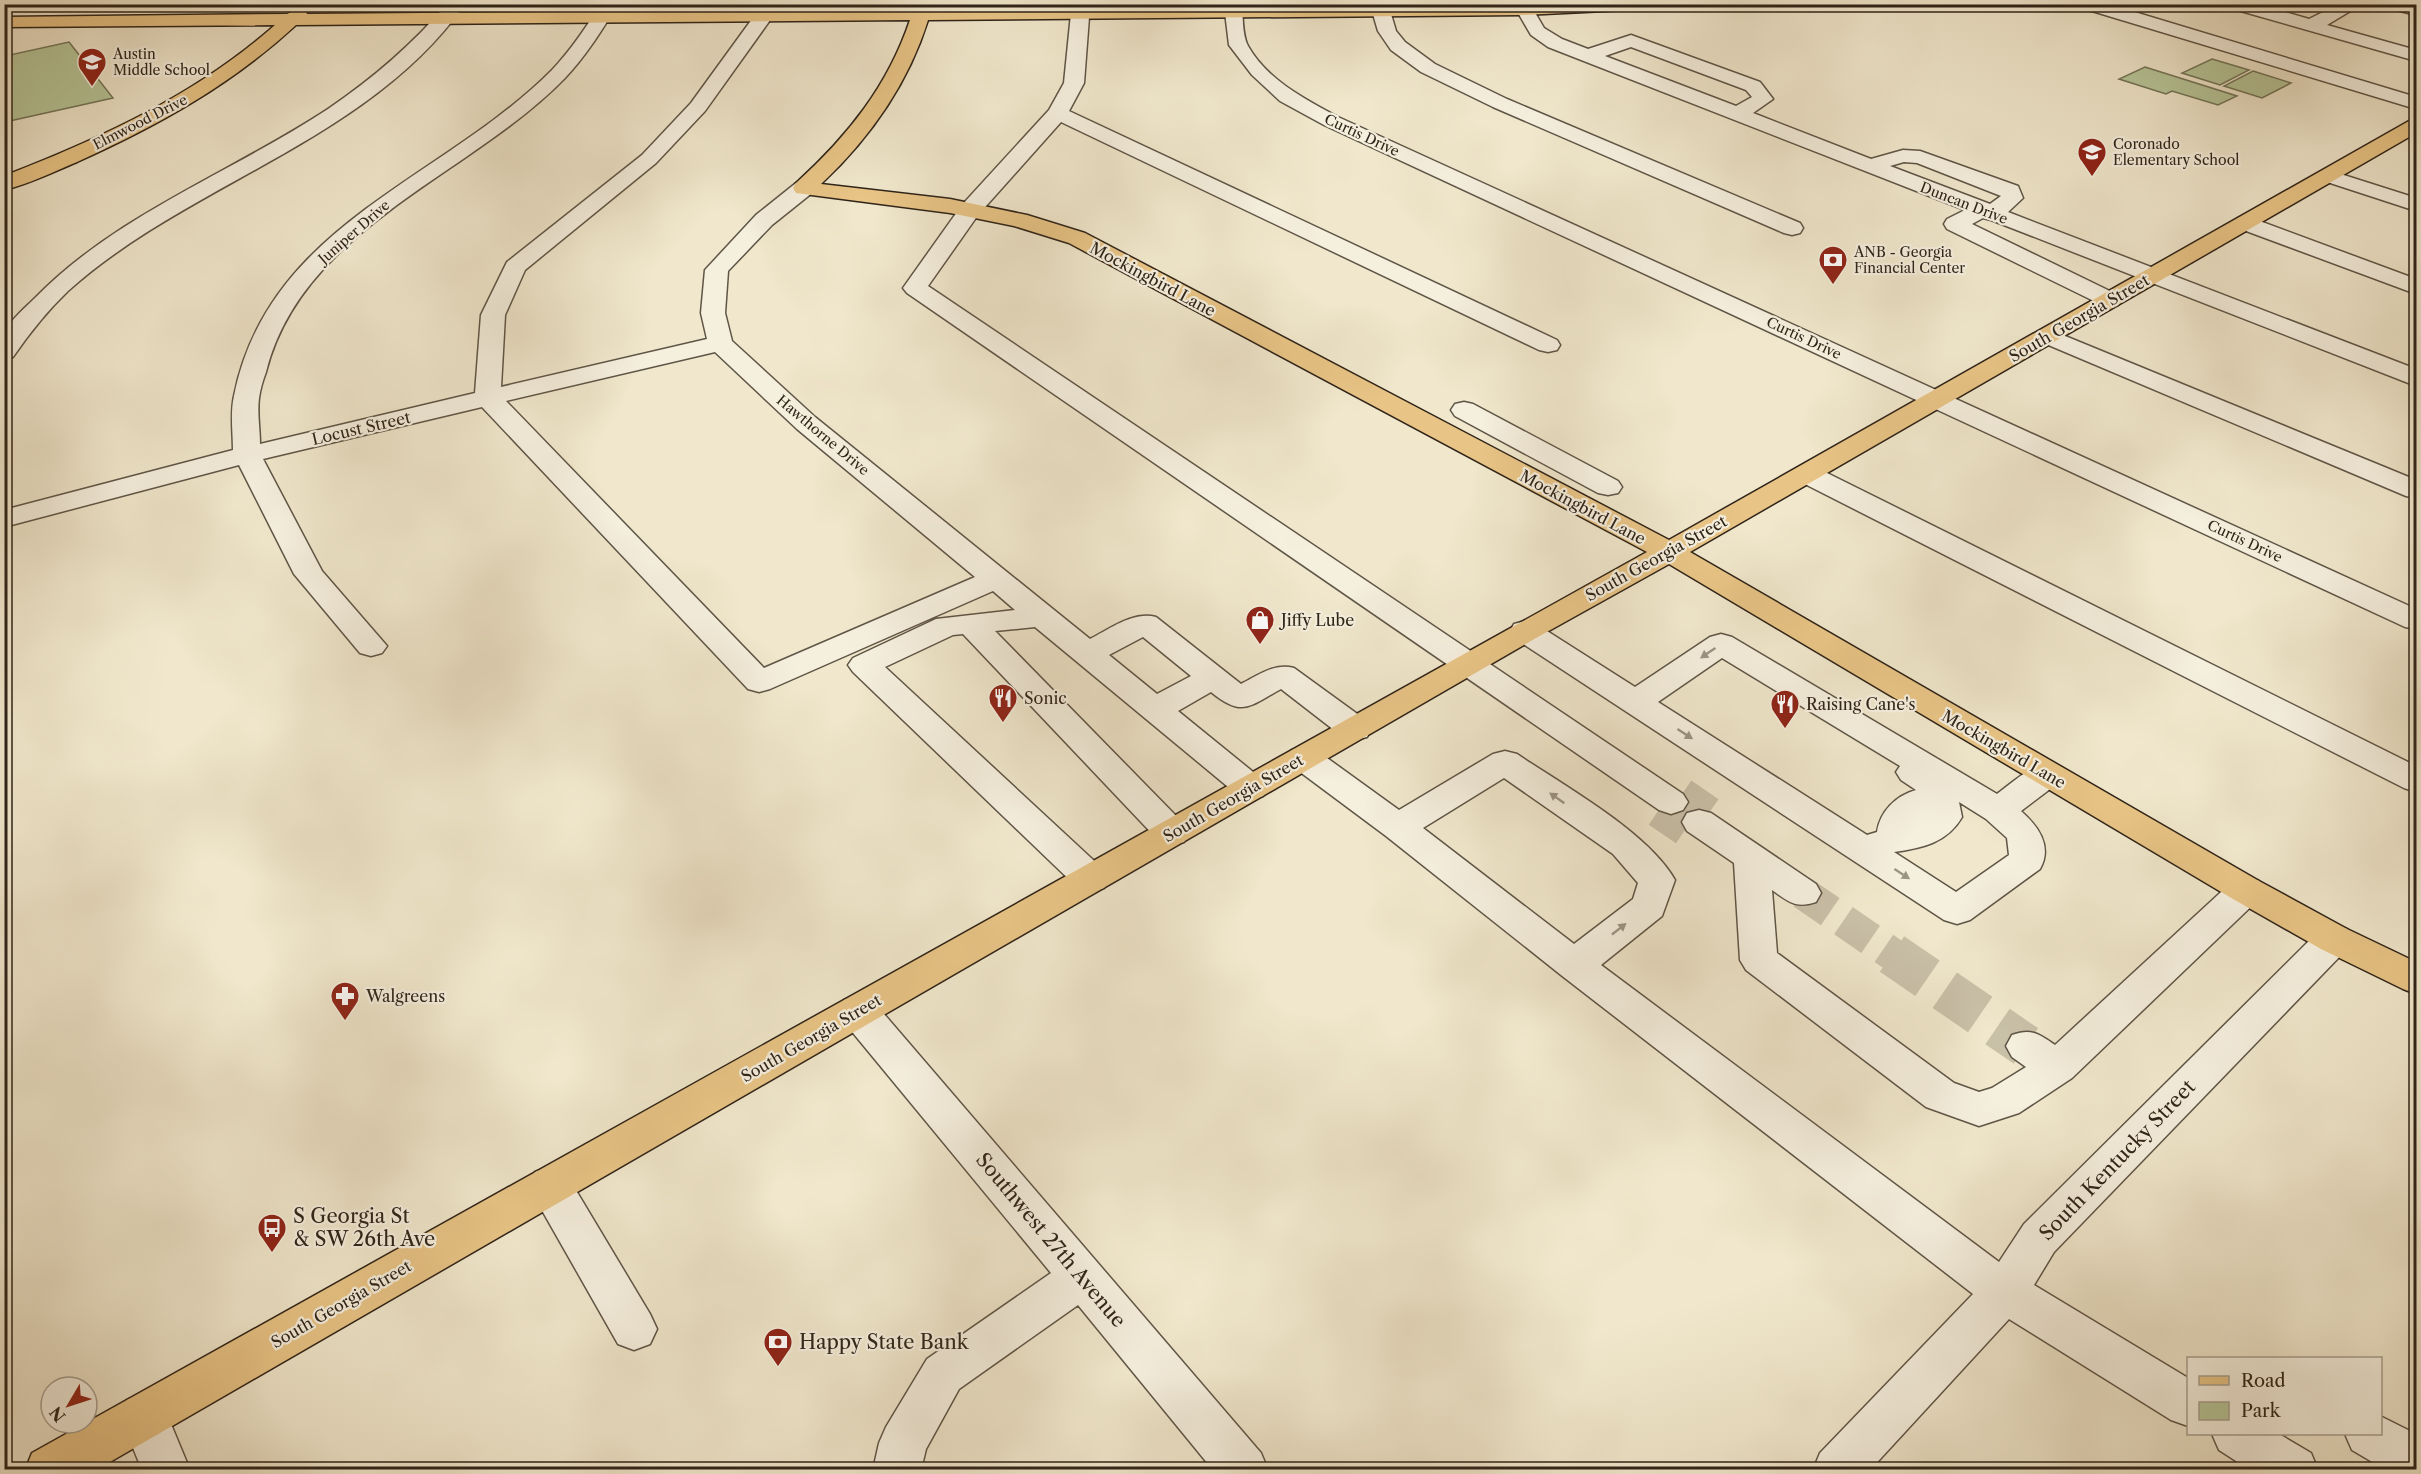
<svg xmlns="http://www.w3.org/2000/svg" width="2421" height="1474" font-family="'Libre Caslon Text',serif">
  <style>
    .green { fill: #b7c699; stroke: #737559; stroke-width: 1.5 }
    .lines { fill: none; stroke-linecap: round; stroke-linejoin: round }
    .minor-tunnel-far1 { stroke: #c9c0a8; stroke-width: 33; stroke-dasharray: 33 16; stroke-linecap: butt }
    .minor-tunnel { stroke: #c9c0a8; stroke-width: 43; stroke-dasharray: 43 21; stroke-linecap: butt }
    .minor-casing { stroke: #5f5546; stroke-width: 3 }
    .major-casing { stroke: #2f2419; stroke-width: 3 }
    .minor { fill: #f5efde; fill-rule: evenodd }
    .major { fill: #e8c486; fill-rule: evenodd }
    .oneway { fill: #9c9485 }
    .labels { text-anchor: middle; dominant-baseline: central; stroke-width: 4.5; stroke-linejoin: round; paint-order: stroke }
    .far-poi-label { font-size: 14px; fill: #2f2419; stroke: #f5efde; text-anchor: start }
    .far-street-label { font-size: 14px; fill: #2f2419; stroke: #f5efde }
    .street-label { font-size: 16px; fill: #2f2419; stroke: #f5efde }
    .poi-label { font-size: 16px; fill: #2f2419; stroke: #f5efde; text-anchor: start }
    .near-street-label { font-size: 20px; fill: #2f2419; stroke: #f5efde }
    .near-poi-label { font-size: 20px; fill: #2f2419; stroke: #f5efde; text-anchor: start }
  </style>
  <rect width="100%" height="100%" fill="#f0e7cc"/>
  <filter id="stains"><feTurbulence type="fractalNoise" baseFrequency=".00333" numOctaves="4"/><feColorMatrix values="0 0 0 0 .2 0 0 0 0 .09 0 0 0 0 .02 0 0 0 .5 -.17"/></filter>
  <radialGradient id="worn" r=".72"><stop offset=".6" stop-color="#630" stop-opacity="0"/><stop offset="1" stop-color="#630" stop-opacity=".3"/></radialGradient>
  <path class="green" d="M69,42l44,56 -108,24v-66z
    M2212,59l37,11 -29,15 -38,-12z
    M2145,67l92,29 -19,9 -46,-14 -6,3 -47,-15z
    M2253,71l38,12 -29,15 -38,-12z"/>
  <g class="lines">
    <path class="minor-tunnel-far1" d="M1682,794l29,20
      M1658,811l28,19
      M1803,893l92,63"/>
    <path class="minor-tunnel" d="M1892,954l134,92"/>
    <g class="minor-casing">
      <path id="minor" d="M447,4h18c-97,138 -276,178 -397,287 -21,20 -39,43 -55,66l-9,2c0,-7 -2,-20 1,-27 6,-13 20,-24 30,-34 82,-84 196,-125 293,-189 44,-30 84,-64 119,-105z
        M601,4h17c-16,26 -32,52 -53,74 -95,98 -263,150 -299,294 -3,8 -6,18 -7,26 -2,15 1,31 1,46l215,-51 6,-78 26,-53 135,-107 49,-52 64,-88 5,-11h18l-5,12 -68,95 -49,52 -131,107 -20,45 -4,72 206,-48 -6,-26 4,-43 51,-55 40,-32 8,-1 8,1 3,5 -3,5 -40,32 -44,46 -3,42 7,28 83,76 275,222c20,-10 43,-28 66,-22l85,67c18,-9 33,-21 53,-16l73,53 4,8 -4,8 -12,3 -12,-3 -62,-48c-32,17 -38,29 -70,3l-33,19 85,69 5,8 -5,8 -12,4 -12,-4 -204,-169 -40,4 189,193 6,9 -6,9 -12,3 -12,-3 -197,-208 -10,1 -68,32 219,203 5,9 -5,9 -13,4 -13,-4 -225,-216 -5,-7 5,-7 83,-39 79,-9 -22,-19 -223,98 -11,3 -11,-3 -266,-282 -219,52 59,112 65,75 -5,7 -11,3 -11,-3 -66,-79 -55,-109 -235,62v-17l229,-60c0,-17 -3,-37 1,-54 34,-172 209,-216 318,-326 19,-20 34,-43 49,-66zM715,352l82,77 178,148 -211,91 -258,-267zM1143,637l48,39 -34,18 -48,-39z
        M1072,4h18l-6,79 -15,28 488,229 3,5 -3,5 -9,2 -9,-2 -478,-228 -83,93 -50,71 755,508 5,8 -5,8 -12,4 -12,-4 -752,-517 -4,-5 59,-83 87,-95 15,-27z
        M1224,4h18c1,12 0,31 6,42 19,34 57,53 90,71l1078,492v20l-11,-2 -1081,-502 -44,-24 -28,-26 -23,-30z
        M1370,4h18l8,27 9,11 30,22 72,35 293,124 3,5 -3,5 -8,2 -8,-2 -291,-126 -72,-35 -30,-22 -13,-19z
        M1513,4h17l14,24 18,11 26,10 43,-14 129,47 13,17 -20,14 118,46 32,-9 17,1 98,35 5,12 -15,14 408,157v17l-425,-166 -8,-2 -11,6 146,71 4,5 -4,5 -8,2 -8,-2 -155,-76 -3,-5 3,-5 18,-9 -417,-163 -17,-12zM1631,47l115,43 6,7 -16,9 -131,-50zM1904,162l13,1 84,33 -11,8 -100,-38z
        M2080,4h28l308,93v12l-334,-101z
        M2228,4h29l52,15 30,-15h23l-35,21 89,25v11l-186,-53z
        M2386,4l30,1v10l-28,-7z
        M2328,170l88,28v13l-95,-31 -4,-4 4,-4z
        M2246,216l170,63v15l-178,-66 -3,-5 3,-5z
        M2048,329l368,151v18l-10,-2 -367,-155 -3,-5 3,-5z
        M1464,402l9,2 145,77 4,6 -4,6 -10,2 -10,-2 -143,-77 -4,-6 4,-6z
        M1807,466l10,2 599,298v26l-12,-4 -607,-308 -4,-6 4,-6z
        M1525,621l11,3 99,63 75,-50 11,-3 11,3 265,157c19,-14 37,-34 61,-27l5,8 -5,8 -37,28c17,15 32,35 19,58l-70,51 -13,4 -13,-4 -430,-282 -4,-7 4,-7zM1722,658l178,108 -4,6 5,8 15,10c-21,6 -36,22 -39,42l-10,3 -209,-133zM1959,802l27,17 21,19 2,17 -53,37 -62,-40c28,-4 53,-9 68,-35z
        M1304,747l12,3 83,60 94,-56 12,-3 12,3c47,32 131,78 158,126l-13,36 -61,49 398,297 25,-38 297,-295 13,-4 13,4 6,10 -6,10 -293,303 -20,33 154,93v48l-17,-6 -162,-101 -139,151h-57l7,-17 153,-159 -412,-319 -175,-139 -94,-70 -5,-8 5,-8zM1504,778l109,76 25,29 -5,16 -59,45 -151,-116z
        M1699,810l12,3 105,71 5,9 -5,9c-21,7 -28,-1 -44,-12l5,63 177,130 25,9 13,-4 34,-21 -14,-10 -6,-11 6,-11c20,-7 27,-1 43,10l178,-164 13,-4 13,4 5,9 -5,9 -187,179 -53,35 -40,13 -53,-19 -180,-137 -6,-10 -6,-97 -47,-32 -5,-9 5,-9z
        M858,996l14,4 389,453 7,17h-55l-135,-165 -119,84 -33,60 -5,21h-48l6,-27 7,-16 41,-68 124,-86 -207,-251 -5,-11 5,-11z
        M550,1167l15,5 85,142 7,15 -7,15 -16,6 -16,-6 -83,-146 -6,-13 6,-13z
        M144,1393l17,7 29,70h-48l-22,-54 7,-16z
        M2380,1416l36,18v36h-30l-34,-20 -7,-16h35z
        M2212,1434h67l32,19 7,17h-68l-31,-20z"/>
    </g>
    <g class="major-casing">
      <path id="major" d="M915,4h18l-2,5 723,-5 -8,5 -123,6 -595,5c-20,64 -59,119 -107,164l129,15 77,16 58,18 584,307 740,-419 7,-2v14l-726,419 569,329 88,48 69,33v32l-13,-5 -82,-40 -88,-50 -564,-335 -133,74 -1440,832h-71l7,-17 1615,-901 -578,-309 -55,-17 -64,-13 -154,-20 -3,-5 3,-5c51,-46 92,-97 114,-163l-614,5c-65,60 -139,101 -219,137 -24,10 -48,22 -73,28v-14c98,-38 192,-81 271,-151l-271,2v-10l283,-3 12,-6 6,1 2,5 606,-5z"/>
    </g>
    <use href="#minor" class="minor"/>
    <use href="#major" class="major"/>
  </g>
  <defs><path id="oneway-solid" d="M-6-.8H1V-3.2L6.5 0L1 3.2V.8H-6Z" transform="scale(1.5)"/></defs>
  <g class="oneway">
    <use href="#oneway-solid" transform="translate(1708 653) rotate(146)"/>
    <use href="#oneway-solid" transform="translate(1685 734) rotate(33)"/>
    <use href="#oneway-solid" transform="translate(1557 798) rotate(-145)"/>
    <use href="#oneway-solid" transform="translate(1902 874) rotate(33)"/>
    <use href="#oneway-solid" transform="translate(1619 929) rotate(-38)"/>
  </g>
  <defs>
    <g id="school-pin" transform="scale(1.5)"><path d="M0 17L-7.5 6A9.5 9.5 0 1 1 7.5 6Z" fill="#8f2418" stroke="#f5efde"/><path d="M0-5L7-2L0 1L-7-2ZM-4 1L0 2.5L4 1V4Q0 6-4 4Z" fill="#fff"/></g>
    <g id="bank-pin" transform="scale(1.5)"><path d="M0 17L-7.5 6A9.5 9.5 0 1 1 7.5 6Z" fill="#8f2418" stroke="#f5efde"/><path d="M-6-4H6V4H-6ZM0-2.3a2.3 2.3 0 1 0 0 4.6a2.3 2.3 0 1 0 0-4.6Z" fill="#fff"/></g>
    <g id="shop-pin" transform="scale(1.5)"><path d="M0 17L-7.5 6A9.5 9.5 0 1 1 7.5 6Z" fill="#8f2418" stroke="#f5efde"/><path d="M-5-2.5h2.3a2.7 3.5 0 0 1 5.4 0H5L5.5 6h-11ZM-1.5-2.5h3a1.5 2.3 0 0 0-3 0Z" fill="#fff"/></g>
    <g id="restaurant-pin" transform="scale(1.5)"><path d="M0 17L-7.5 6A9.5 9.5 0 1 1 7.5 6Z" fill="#8f2418" stroke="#f5efde"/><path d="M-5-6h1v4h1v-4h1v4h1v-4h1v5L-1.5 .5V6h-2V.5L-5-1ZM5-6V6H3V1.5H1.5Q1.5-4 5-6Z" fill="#fff"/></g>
    <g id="pharmacy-pin" transform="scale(1.5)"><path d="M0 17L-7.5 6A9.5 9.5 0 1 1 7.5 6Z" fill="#8f2418" stroke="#f5efde"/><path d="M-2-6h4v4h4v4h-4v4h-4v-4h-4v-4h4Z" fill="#fff"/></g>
    <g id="bus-pin" transform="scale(1.5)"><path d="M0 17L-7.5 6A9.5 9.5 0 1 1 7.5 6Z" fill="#8f2418" stroke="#f5efde"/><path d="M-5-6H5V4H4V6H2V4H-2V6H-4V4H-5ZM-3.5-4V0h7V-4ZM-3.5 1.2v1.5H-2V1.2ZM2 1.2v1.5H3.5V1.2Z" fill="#fff"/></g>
  </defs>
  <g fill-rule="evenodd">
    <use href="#school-pin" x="92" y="62"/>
    <use href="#school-pin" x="2092" y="152"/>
    <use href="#bank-pin" x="1833" y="260"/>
    <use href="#shop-pin" x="1260" y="620"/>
    <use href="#restaurant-pin" x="1003" y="698"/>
    <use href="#restaurant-pin" x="1785" y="704"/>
    <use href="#pharmacy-pin" x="345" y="996"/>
    <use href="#bus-pin" x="272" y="1228"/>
    <use href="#bank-pin" x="778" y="1342"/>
  </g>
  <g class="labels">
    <g class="far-poi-label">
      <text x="113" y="54">Austin<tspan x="113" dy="16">Middle School</tspan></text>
      <text x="2113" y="144">Coronado<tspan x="2113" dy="16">Elementary School</tspan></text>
      <text x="1854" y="252">ANB - Georgia<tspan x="1854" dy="16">Financial Center</tspan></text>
    </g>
    <g class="far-street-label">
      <text transform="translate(140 122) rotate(-27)">Elmwood Drive</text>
      <text transform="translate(1362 135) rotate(25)">Curtis Drive</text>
      <text transform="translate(1964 203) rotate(21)">Duncan Drive</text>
      <text transform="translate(354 232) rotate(-41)">Juniper Drive</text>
      <text transform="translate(1804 338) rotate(25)">Curtis Drive</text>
      <text transform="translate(823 435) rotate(40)">Hawthorne Drive</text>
      <text transform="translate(2245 541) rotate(25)">Curtis Drive</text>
    </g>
    <g class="street-label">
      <text transform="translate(1153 279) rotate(28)">Mockingbird Lane</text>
      <text transform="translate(2079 318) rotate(-30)">South Georgia Street</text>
      <text transform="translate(361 428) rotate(-13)">Locust Street</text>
      <text transform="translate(1583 507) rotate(28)">Mockingbird Lane</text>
      <text transform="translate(1656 558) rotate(-29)">South Georgia Street</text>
      <text transform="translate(2004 749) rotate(30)">Mockingbird Lane</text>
      <text transform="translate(1233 798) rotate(-30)">South Georgia Street</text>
      <text transform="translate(811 1038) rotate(-30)">South Georgia Street</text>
      <text transform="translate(341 1304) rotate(-30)">South Georgia Street</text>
    </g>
    <g class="poi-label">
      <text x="1281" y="620">Jiffy Lube</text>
      <text x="1024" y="698">Sonic</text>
      <text x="1806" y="704">Raising Cane's</text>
      <text x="366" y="996">Walgreens</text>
    </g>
    <g class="near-street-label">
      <text transform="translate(2117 1160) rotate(-46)">South Kentucky Street</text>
      <text transform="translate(1051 1240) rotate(50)">Southwest 27th Avenue</text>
    </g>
    <g class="near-poi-label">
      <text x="293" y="1216">S Georgia St<tspan x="293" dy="23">&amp; SW 26th Ave</tspan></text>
      <text x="799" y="1342">Happy State Bank</text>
    </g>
  </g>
  <rect width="2421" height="1474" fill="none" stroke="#f0e7cc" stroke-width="24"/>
  <rect x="6" y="6" width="2409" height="1462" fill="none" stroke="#2f2419" stroke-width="3"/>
  <rect x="12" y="12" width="2397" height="1450" fill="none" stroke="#2f2419" stroke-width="1.5"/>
  <rect x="2187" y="1357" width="195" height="78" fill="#f5efde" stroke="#a69e8f" stroke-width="1.5"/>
  <rect x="2199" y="1376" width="30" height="9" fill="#e8c486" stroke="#a69e8f" stroke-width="1.5"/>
  <text x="2241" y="1387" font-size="18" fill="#2f2419">Road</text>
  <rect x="2199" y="1402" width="30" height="18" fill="#b7c699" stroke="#a69e8f" stroke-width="1.5"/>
  <text x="2241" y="1417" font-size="18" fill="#2f2419">Park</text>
  <g transform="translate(69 1405) rotate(231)"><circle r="28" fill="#f5efde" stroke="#a69e8f" stroke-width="1.5"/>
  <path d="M0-4.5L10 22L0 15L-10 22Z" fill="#8f2418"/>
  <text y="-9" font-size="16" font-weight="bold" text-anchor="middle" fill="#2f2419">N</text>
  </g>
  <rect width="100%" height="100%" filter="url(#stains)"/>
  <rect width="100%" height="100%" fill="url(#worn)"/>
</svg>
